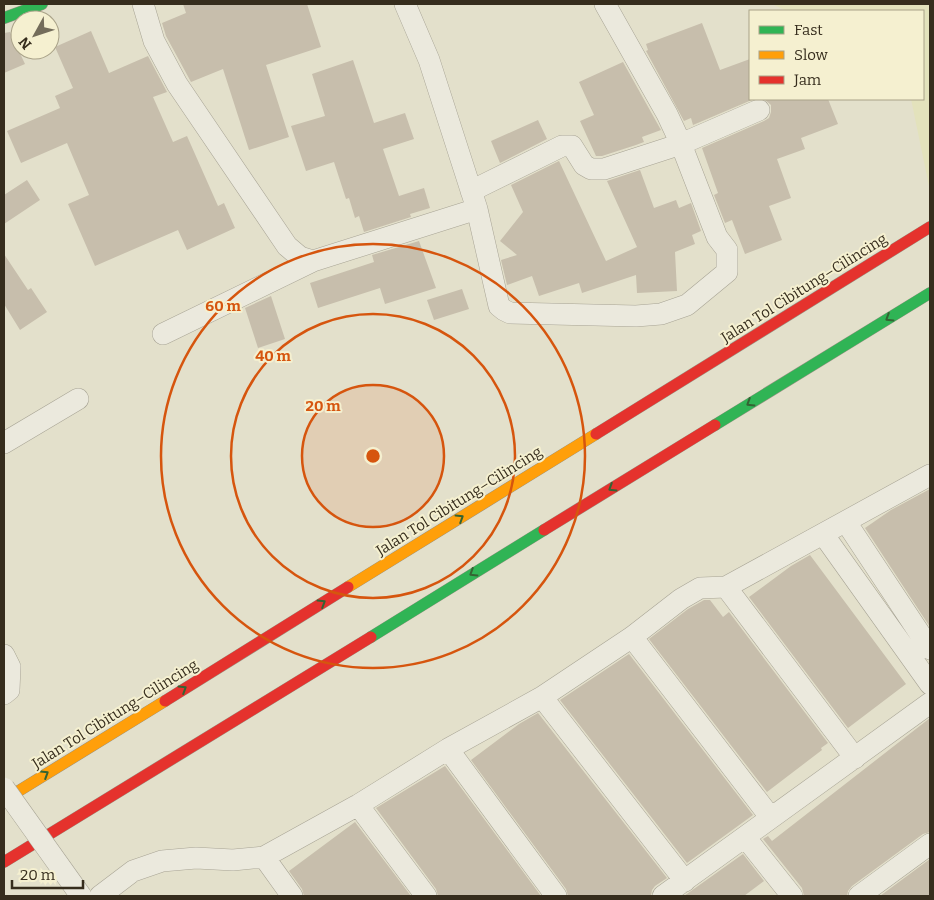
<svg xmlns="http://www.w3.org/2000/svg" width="934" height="900" font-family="Bitter,serif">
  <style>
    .farmland { fill: #e3e2bc }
    .building { fill: #c7beac }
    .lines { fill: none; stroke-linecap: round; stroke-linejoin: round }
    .street-casing { stroke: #a8a495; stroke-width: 22 }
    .fast-casing { stroke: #989384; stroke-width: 12 }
    .slow-casing { stroke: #989384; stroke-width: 12 }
    .jam-casing { stroke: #989384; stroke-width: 12 }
    .street { stroke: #ebe9dd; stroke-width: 21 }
    .fast { stroke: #30b455; stroke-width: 11 }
    .slow { stroke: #ff9f0a; stroke-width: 11 }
    .jam { stroke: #e5322d; stroke-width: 11 }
    .street-bridge-casing { stroke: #a8a495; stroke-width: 22; stroke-linecap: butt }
    .street-bridge { stroke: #ebe9dd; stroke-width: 21 }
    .oneway { stroke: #346333 }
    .ring { fill: none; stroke: #d6550e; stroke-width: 2.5 }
    .labels { text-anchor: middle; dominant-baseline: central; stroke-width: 4; stroke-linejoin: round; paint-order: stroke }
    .street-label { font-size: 15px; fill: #362d1d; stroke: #f5f0d0 }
    .centre { fill: #d6550e; stroke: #f5f0d0; stroke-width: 2.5 }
    .ring-label { font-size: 15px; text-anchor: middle; font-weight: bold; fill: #d6550e; stroke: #f5f0d0; stroke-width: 4; stroke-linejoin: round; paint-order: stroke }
  </style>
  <rect width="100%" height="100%" fill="#e3e0cb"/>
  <path class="farmland" d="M772,4h158v187l-19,-92h12v-88h-136z"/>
  <path class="building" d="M183,4h124l14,43 -55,18 23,72 -40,13 -26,-81 -32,13 -25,-46 -4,-13 24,-10z
    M702,23l18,47 30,-11v40h4l-61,26 -2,-7 -7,3 -38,-70 2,-1 -2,-6z
    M91,31l18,42 39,-17 19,36 -14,5 20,45 14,-6 31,70 6,-3 11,25 -48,22 -9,-20 -83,36 -27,-62 21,-9 -22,-52 -46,20 -14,-32 53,-23 -5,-12 18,-8 -18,-41z
    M10,32l15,32 -21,9v-40z
    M353,60l21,63 31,-10 9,26 -31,10 16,47 25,-8 6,20 -20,6 1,3 -47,15 -5,-16 -4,2 -6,-20 -3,1 -12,-37 -28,9 -15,-45 34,-10 -13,-42z
    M623,62l38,68 -19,7 2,5 -8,3 -34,11h-6l-16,-35 14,-6 -15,-33z
    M764,99h64l10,25 -37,14 4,11 -28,10 14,39 -22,8 13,34 -37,14 -13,-34 -7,3 -11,-28 4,-2 -16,-45 62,-27 5,-3 2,-6v-7z
    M538,120l9,19 -47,24 -9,-22z
    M559,161l47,100 31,-14 -30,-66 33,-11 14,38 22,-8 3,8 12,-5 10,28 -9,4 3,9 -20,8 2,39 -40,2 -1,-18 -54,18 -3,-10 -40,13 -7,-20 -25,9 -6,-25 16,-5 -17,-14 23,-29 -12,-27z
    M27,180l13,20 -36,24v-29z
    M419,241l17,47 -51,16 -5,-16 -62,20 -8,-25 64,-21 -2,-7z
    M4,254l24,36 3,-2 16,24 -27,18 -16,-26z
    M462,289l7,20 -35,11 -7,-20z
    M271,296l14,43 -27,9 -13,-40z
    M930,489v138l-65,-99 26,-18z
    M810,555l96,129 -58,44 -99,-131 42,-31z
    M704,600h6l13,17 6,-5 99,131 -7,5 1,2 -55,42 -118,-153 39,-30z
    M629,654l124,161 -66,48 -127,-163z
    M538,713l129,165 -12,8 -3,4 -1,6h-83l-2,-7 -95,-129 48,-36z
    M930,718v114l-7,2 -71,52 -4,5 -1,5h-43l-2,-8 -39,-49 5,-3 4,5z
    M445,766l96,130h-103l-2,-7 -60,-81z
    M355,822l56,74h-107l-2,-7 -13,-18z
    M743,854l21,27 -20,15h-60z
    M930,859v37h-50z"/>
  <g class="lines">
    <g class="street-casing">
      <path id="street" d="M143,4l11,37 23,43 110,162 13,11 13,4
        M405,4l24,56 48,149 22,97 5,4 6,3 126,3 25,-2 26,-9 40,-33v-22l-10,-13 -36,-93 -14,-30 -62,-110
        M471,191l91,-45h10l12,19 7,4h13l77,-25 78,-34
        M163,334l150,-73 164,-52
        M4,443l74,-44
        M846,522l84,127
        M823,534l107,150
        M726,587l129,171
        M632,637l139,181
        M4,655l6,12 -1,23 -5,4
        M542,697l143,184
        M448,749l108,147
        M358,805l68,91
        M745,837l47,59
        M264,857l28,39
        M100,896l33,-25 29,-10 34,-3 37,2 31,-3 94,-52 90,-56 94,-52 90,-60 49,-38 19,-11 26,-1 204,-112
        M663,896l267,-193
        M859,896l71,-52"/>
    </g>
    <g class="fast-casing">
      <path id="fast" d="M4,18l38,-14
        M715,425l215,-132
        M371,637l173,-107"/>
    </g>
    <g class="slow-casing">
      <path id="slow" d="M348,587l248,-153
        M4,800l161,-99"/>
    </g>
    <g class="jam-casing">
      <path id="jam" d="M596,434l334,-207
        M544,530l171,-105
        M165,701l183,-114
        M4,862l367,-225"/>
    </g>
    <use href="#street" class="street"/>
    <use href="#fast" class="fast"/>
    <use href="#slow" class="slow"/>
    <use href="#jam" class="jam"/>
    <g class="street-bridge-casing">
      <path id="street-bridge" d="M4,788l77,108"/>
    </g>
    <use href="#street-bridge" class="street-bridge"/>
  </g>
  <defs><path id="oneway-chevron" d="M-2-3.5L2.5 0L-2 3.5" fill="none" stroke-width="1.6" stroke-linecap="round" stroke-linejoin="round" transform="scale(1.25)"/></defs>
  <g class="oneway">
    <use href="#oneway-chevron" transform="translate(889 318) rotate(148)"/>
    <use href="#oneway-chevron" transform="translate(750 403) rotate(148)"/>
    <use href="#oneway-chevron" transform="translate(612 488) rotate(148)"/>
    <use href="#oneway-chevron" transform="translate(460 518) rotate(-32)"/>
    <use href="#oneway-chevron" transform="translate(473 573) rotate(148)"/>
    <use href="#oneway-chevron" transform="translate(322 603) rotate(-32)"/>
    <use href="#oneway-chevron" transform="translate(183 689) rotate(-32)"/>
    <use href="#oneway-chevron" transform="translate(45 774) rotate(-32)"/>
  </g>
  <circle cx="373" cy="456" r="71" fill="#d6550e" fill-opacity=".12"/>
  <g class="ring">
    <circle cx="373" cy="456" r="71"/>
    <circle cx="373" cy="456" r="142"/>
    <circle cx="373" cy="456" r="212"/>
  </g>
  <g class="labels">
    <g class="street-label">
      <text transform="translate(804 288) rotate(-32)">Jalan Tol Cibitung–Cilincing</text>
      <text transform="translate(459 501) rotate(-32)">Jalan Tol Cibitung–Cilincing</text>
      <text transform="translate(115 714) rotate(-32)">Jalan Tol Cibitung–Cilincing</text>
    </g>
  </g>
  <circle cx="373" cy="456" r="8" class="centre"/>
  <g class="ring-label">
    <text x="223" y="311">60 m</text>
    <text x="273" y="361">40 m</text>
    <text x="323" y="411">20 m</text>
  </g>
  <rect width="934" height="900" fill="none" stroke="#362d1d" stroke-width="10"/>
  <rect x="749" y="10" width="175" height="90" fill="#f5f0d0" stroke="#a9a288"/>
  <rect x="759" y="26" width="25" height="8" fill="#30b455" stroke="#a9a288"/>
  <text x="794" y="35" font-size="15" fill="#362d1d">Fast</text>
  <rect x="759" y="51" width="25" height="8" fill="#ff9f0a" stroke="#a9a288"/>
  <text x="794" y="60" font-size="15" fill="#362d1d">Slow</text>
  <rect x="759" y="76" width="25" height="8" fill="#e5322d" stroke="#a9a288"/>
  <text x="794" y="85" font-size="15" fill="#362d1d">Jam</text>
  <g transform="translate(35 35) rotate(230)"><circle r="24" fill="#f5f0d0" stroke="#a9a288"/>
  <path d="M0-4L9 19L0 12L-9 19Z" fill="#736c5a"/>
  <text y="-8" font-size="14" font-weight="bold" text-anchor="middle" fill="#362d1d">N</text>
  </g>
  <path d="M12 880v8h71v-8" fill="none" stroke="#362d1d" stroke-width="2.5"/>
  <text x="20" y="880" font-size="15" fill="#362d1d" stroke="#f5f0d0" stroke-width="4" paint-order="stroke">20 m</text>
</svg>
